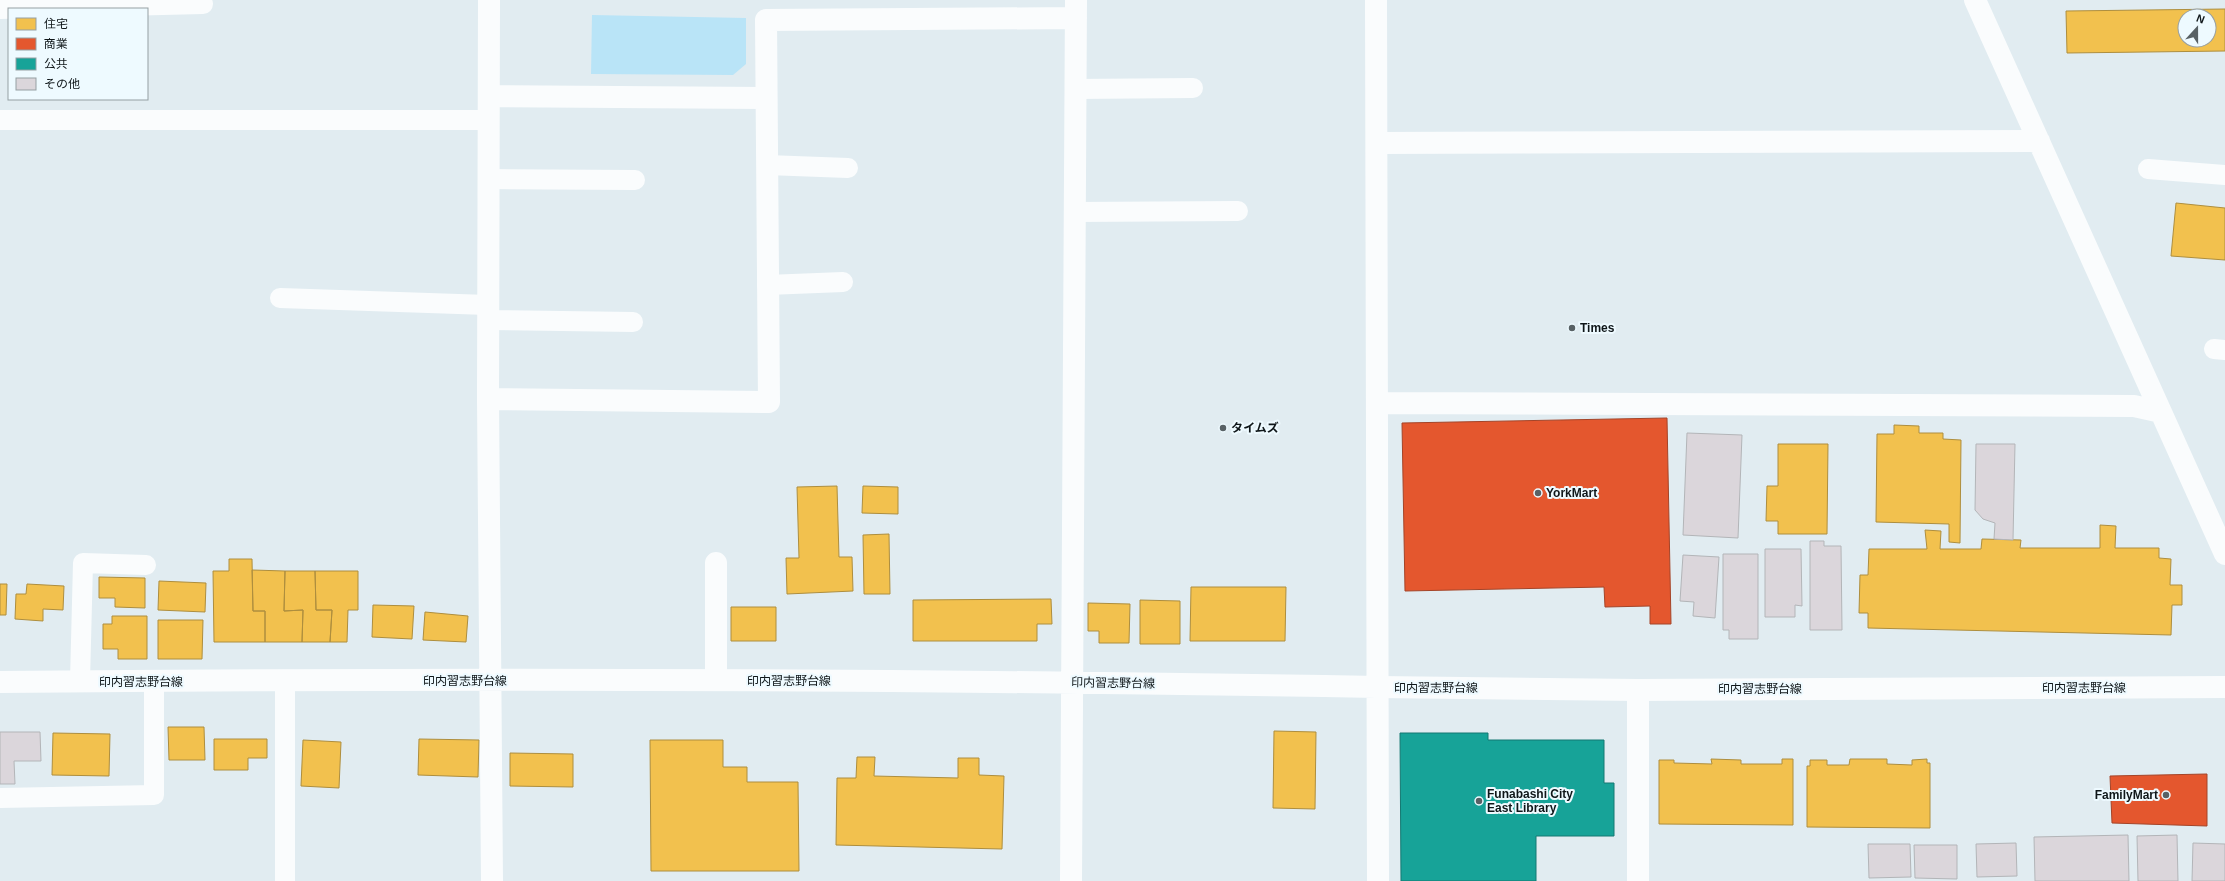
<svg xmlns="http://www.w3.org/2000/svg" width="2225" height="881" font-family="Helvetica,'Noto Sans JP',sans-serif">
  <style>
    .green { fill: #b9e4f7 }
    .homes { fill: #f2c14e; stroke: #ae8e3e; fill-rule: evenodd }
    .shops { fill: #e4572e; stroke: #a44428 }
    .public { fill: #17a398; stroke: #157972 }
    .building { fill: #dbd6db; stroke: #b3b5b8 }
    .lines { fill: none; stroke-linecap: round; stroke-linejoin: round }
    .service { stroke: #fafcfd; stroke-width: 20 }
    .minor { stroke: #fafcfd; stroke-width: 22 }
    .tertiary { stroke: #fafcfd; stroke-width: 22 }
    .poi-dot { fill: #586165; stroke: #eefaff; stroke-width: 1.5 }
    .labels { text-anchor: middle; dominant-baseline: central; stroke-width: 4; stroke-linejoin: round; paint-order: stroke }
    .poi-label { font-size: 12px; font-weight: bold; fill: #0f1619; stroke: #eefaff; text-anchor: start }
    .street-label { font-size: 12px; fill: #0f1619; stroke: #eefaff }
  </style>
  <rect width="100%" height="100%" fill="#e1ecf1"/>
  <path class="green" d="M592,15l154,3v46l-13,11 -142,-1z"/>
  <path class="homes" d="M2225,9v42l-158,2 -1,-42zM2185,16h24v24h-24z
    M2176,203l49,5v52l-54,-4z
    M1894,425l25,1v7h24v6l18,1 -1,103 -11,-1v-18l-73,-2 1,-88h17z
    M1778,444h50l-1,90h-49v-13h-12l1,-35h11z
    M837,486l2,71h13l1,34 -66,3 -1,-36h13l-2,-71z
    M863,486l35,1v27l-36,-1z
    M2100,525l16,1 -1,22h44v10l12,1 -1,26h12v20h-10l-1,30 -303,-7v-15h-9l1,-38h8l1,-26h58l-2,-19 16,1 -1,18h41l1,-10 39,1 -1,8h80z
    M889,534l1,60h-26l-1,-59z
    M229,559h23l1,52h12v31h-51l-1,-71h16z
    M252,570l33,1 -1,40 19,-1 -1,32h-37v-31h-12z
    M285,571h30l1,39h16l-2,32h-28l1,-32 -19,1z
    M315,571h43v39h-10l-1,32h-17l2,-32h-16z
    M99,577l46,1v30l-30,-1v-9h-16z
    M159,581l47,2 -1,29 -47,-2z
    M0,584h7l-1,31h-6z
    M27,584l37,2 -1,24 -20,-1v12l-28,-2 1,-25h10z
    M1191,587h95l-1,54h-95z
    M1051,599l1,25h-15v17h-124v-41z
    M1140,600l40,1v43h-40z
    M1088,603l42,1 -1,39h-30v-12h-11z
    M373,605l41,1 -2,33 -40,-2z
    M731,607h45v34h-45z
    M425,612l43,4 -2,26 -43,-2z
    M112,616h35v43h-29v-10h-15v-25h9z
    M158,620h45l-1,39h-44z
    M168,727h36l1,33h-36z
    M1274,731l42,1 -1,77 -42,-1z
    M53,733l57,1 -1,42 -57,-1z
    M214,739h53v19h-19v12h-34z
    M419,739l60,1 -1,37 -60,-2z
    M303,740l38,2 -2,46 -38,-2z
    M650,740h73v27h24v15h51l1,89h-148z
    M510,753l63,1v33l-63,-1z
    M857,757h18l-1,19 84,2v-20h21v17l25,1 -2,73 -166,-4 1,-67h19z
    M1711,759l30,1v4h41v-5h11v66l-134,-1v-64h15v3l38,1z
    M1850,759h37v5l25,1v-5l15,-1v4h3v65l-123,-1v-61h3v-6h17v5h22z"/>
  <path class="shops" d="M1667,418l4,206h-21v-18l-45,1 -1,-20 -199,4 -3,-168z
    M2207,774v52l-95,-3 -2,-47z"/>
  <path class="public" d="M1400,733h88v7h116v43h10v53h-78v45h-135z"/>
  <path class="building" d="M1687,433l55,2 -4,103 -55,-3z
    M1976,444h39l-2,96 -19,-1 1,-16 -12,-4 -8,-9z
    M1810,541h14v5h17l1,84h-32z
    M1765,549h36l1,57 -7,-1v12h-30z
    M1723,554h35v85h-29v-9h-6z
    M1683,555l36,2 -4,61 -22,-2 1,-14 -14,-1z
    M0,732h40l1,29h-27l1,23h-15z
    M2128,835l1,46h-94l-1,-44z
    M2177,835l1,46h-40l-1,-45z
    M2016,843l1,33 -40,1 -1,-33z
    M2193,843l32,1v37h-33z
    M1868,844h42l1,33 -42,1z
    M1914,845h43v34l-42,-1z"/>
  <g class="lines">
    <path class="service" d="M0,9l203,-5
      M1076,89l117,-1
      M0,120h489
      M767,165l81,3
      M2148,169l77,6
      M489,179l146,1
      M1076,212l162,-1
      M767,285l76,-3
      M280,298l208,7
      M488,320l145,2
      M2214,349l11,1
      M80,681l3,-118 63,2
      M285,681v200
      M0,798l154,-3v-113"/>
    <path class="minor" d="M489,0l-1,399 4,482
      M1376,0l2,881
      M1975,0l250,554
      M489,96l277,2
      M1377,143l662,-2
      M488,399l281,3 -3,-382 310,-2
      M1377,403l757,3 27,6
      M716,563v117
      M0,682c459,-4 919,-3 1378,5
      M1638,690v191
      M1071,881l5,-881"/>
    <path class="tertiary" d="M1378,687l260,3 587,-3"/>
  </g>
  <g class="poi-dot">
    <circle cx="1572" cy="328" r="4"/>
    <circle cx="1223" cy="428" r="4"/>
    <circle cx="1538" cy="493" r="4"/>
    <circle cx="2166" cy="795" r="4"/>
    <circle cx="1479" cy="801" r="4"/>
  </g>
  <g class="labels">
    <g class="poi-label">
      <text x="1580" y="328">Times</text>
      <text x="1231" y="428">タイムズ</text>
      <text x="1546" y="493">YorkMart</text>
      <text x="1487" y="794">Funabashi City<tspan x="1487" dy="14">East Library</tspan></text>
      <text x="2158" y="795" text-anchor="end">FamilyMart</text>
    </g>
    <g class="street-label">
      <text x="465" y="681">印内習志野台線</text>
      <text x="789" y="681">印内習志野台線</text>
      <text x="141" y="682">印内習志野台線</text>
      <text transform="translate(1113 683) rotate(1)">印内習志野台線</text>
      <text x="1436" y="688">印内習志野台線</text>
      <text x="2084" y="688">印内習志野台線</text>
      <text x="1760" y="689">印内習志野台線</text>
    </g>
  </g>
  <rect x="8" y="8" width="140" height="92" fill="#eefaff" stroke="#959fa3"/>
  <rect x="16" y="18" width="20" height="12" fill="#f2c14e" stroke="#959fa3"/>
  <text x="44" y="28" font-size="12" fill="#0f1619">住宅</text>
  <rect x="16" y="38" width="20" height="12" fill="#e4572e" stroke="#959fa3"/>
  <text x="44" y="48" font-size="12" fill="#0f1619">商業</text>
  <rect x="16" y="58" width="20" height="12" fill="#17a398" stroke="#959fa3"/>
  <text x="44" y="68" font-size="12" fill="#0f1619">公共</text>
  <rect x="16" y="78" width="20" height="12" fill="#dbd6db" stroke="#959fa3"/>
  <text x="44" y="88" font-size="12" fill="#0f1619">その他</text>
  <g transform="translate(2197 28) rotate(21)"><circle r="19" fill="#eefaff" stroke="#959fa3"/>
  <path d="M0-3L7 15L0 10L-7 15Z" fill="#586165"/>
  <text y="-6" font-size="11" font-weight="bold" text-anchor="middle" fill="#0f1619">N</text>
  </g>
</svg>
